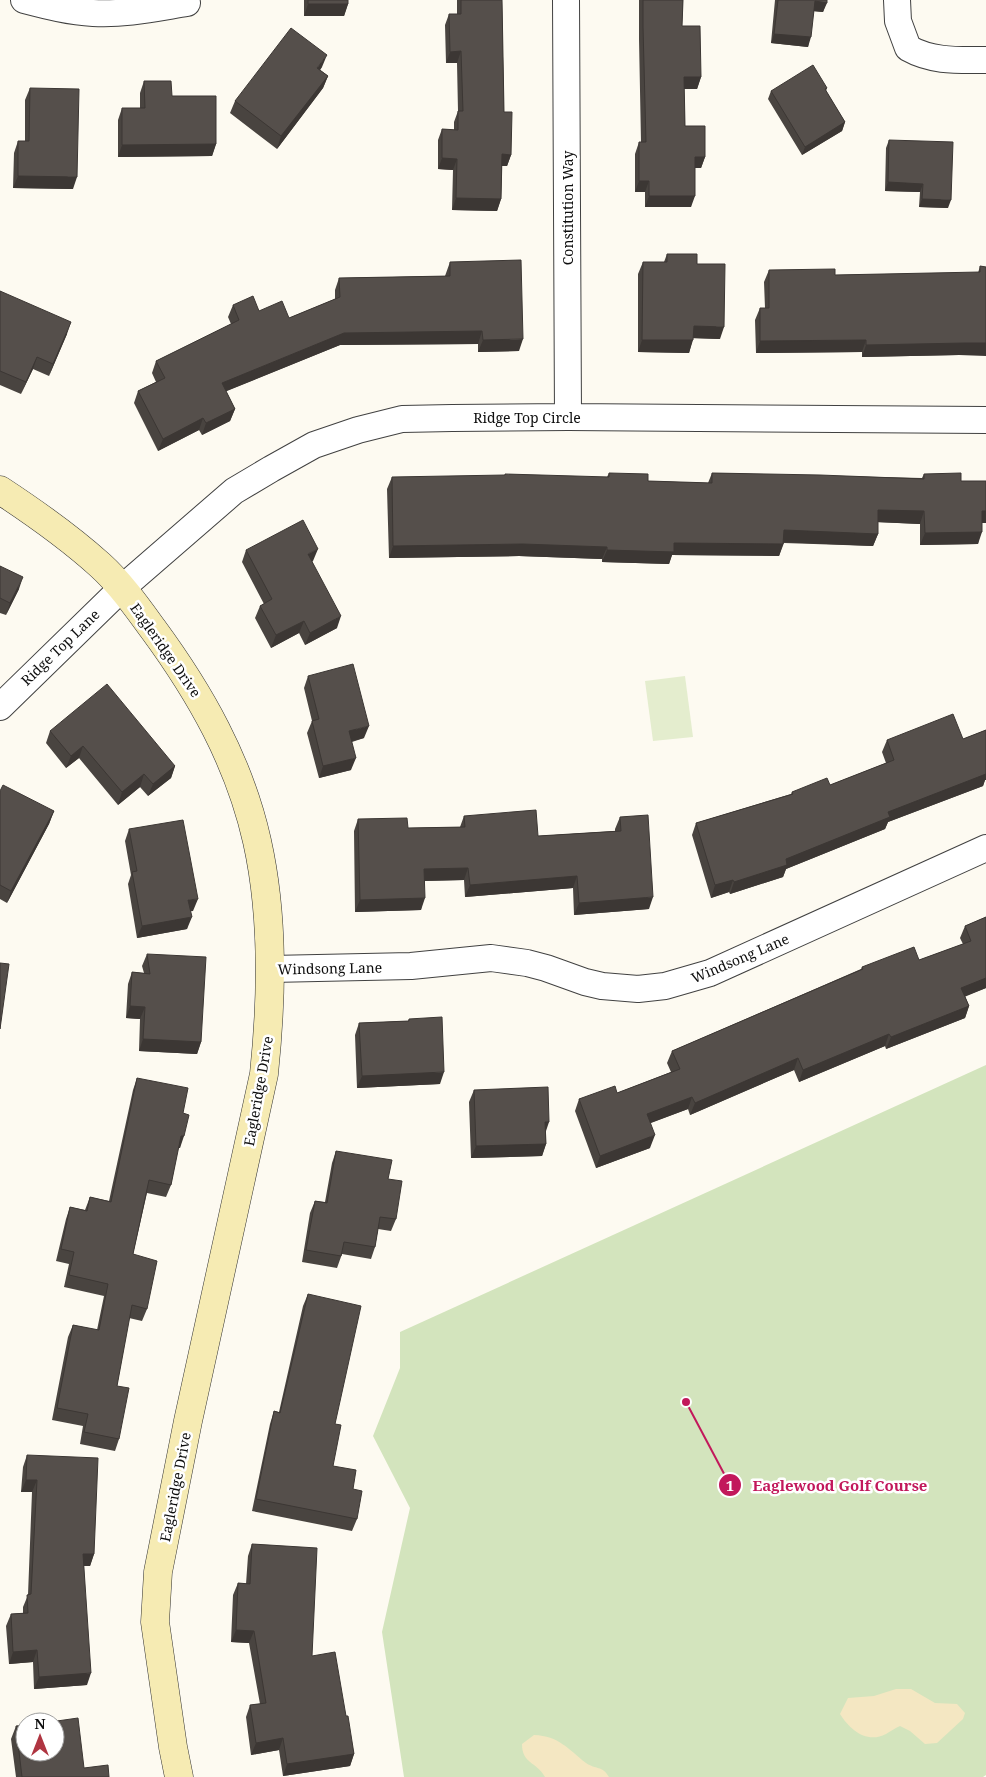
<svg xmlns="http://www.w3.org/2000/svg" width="986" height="1777" font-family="'Noto Serif',serif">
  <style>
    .green { fill: #d3e4bd }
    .sand { fill: #f4e7c2 }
    .pitch { fill: #e4edce }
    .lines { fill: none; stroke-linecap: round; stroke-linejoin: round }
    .minor-casing { stroke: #414141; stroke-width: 28 }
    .secondary-casing { stroke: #303030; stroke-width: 29 }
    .minor { stroke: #fff; stroke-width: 26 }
    .secondary { stroke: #f6ebb3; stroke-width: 28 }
    .wall { fill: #494440 }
    .shaded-wall { fill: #3c3734 }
    .building { fill: #554f4b; stroke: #3c3734 }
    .labels { text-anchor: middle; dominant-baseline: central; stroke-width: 5; stroke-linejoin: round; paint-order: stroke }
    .street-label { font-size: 14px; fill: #0e0e0e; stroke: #fff }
    .leader { fill: none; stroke: #c2185b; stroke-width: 2 }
    .callout-dot { fill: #c2185b; stroke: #fff; stroke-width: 2 }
    .mark-label { font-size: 15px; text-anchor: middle; font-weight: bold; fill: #fff }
    .callout-label { font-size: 15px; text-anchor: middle; font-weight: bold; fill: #c2185b; stroke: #fff; stroke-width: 5; stroke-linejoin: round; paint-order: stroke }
  </style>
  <rect width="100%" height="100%" fill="#fdfaf1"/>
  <path class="green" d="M986,1065v710l-3,2h-579l-22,-145 28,-124 -37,-72 27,-68v-36z"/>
  <path class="sand" d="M896,1689h15l24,14 22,1 8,9 -2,6 -26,24 -12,1 -15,-13 -10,-5c-5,2 -9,5 -14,8 -19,10 -36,-4 -46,-20l8,-16 26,-2z
    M534,1735c25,1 34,14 52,28 10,7 16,2 23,14h-64c-9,-16 -23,-13 -23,-33z"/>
  <path class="pitch" d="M685,676l8,61 -40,4 -8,-60z"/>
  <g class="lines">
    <g class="minor-casing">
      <path id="minor" d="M24,0c23,6 46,12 69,13 31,2 63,-5 94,-10
        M566,0l2,417
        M897,0l1,21 10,27c25,14 51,12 78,12
        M0,707l121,-118 113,-98 37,-22 43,-24 44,-15 44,-11 50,-1 116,-1 418,3
        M271,969l140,-3 80,-8 36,5 19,5 39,14 17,4 36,3 27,-3 45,-13 276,-125"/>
    </g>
    <g class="secondary-casing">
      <path id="secondary" d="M0,490c35,23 69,47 100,75 20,18 37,42 53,64 47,64 86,132 104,212 17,76 15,156 7,233l-76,347 -30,151 -3,50 18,125 6,30"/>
    </g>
    <use href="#minor" class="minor"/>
    <use href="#secondary" class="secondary"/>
  </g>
  <path class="wall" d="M304,0h44v4l-4,12h-40z
    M457,0h45l2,112 7,43 -4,11h-5l-1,33 -4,12 -45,-1 1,-40 -15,-1v-29l4,-11 12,1v-8l4,-11 -1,-48h-11l-1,-38 4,-11h8z
    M639,0h44l-1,26 19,51 -4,12h-13l1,37 20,31 -4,11h-6l-4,39h-46v-15h-10v-38l4,-12h2l-2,-103z
    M775,0h52l-4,12 -9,-1 -6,36 -37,-4z
    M322,67l-2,3 8,6 -5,12 -46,61 -47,-36 5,-12z
    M144,81l72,63 -4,12 -94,1v-37l4,-12h18v-15z
    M30,88l43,101 -60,-1 1,-35 4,-12h7v-41z
    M827,88l-1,3 19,31 -3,9 -40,24 -34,-56 3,-8z
    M889,140l59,68 -29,-1 1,-15 -35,-1 1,-43z
    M667,254l30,10 23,75 -27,-1 -4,15 -51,-1v-78l5,-12h21z
    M450,262l69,89 -41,1v-8l-138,1 -114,46 9,18 -5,12 -28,14 -3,-5 -41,21 -24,-48 4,-12 18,-9 -4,-9 4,-12 75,-37 -3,-7 5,-12 56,13 46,-19v-9l4,-12 106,-2z
    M980,266l6,1 -27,88 -97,2v-5l-106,1 -1,-33 5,-12h5l-1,-26 5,-12 66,5 143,-2z
    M0,291l67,43 -18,42 -16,-7 -12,25 -21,-9z
    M609,473l39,8 60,2 4,-10 210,5 2,-4 37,7 21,42 -4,21 -58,1v-21l-42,-2v12l-5,12 -89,-3 -5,13 -107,-1 -3,9 -67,-2v-3l-83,-3 -130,2 -2,-69 5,-12h215z
    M246,550l67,11h-1l25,67 -32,17 -6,-12 -28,15 -16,-30 5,-12 4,-2 -22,-42z
    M0,566l19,23 -13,26 -6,-2z
    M308,676l56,62 -12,4 -1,28 -32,8 -12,-45 5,-12 -8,-33z
    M986,730v50h-1l-2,6 -95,36 -3,7 -99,40 -3,8 -53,17 -1,-2 -18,6 -19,-63 4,-12 95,-29 1,-2 38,-7 56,-22 -4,-11 5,-12 76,-1z
    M50,731l125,35 -4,12 -23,18 -8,-9 -22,18 -39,-47 -13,10 -20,-25z
    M0,791l54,20 -5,13 -42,79 -7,-4z
    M464,816l74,20 77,-5v-2l5,-12 29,92 -75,6 -1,-27 -108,9 -1,-17 -39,1 -4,29 -66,2 -1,-81 4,-12 50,9 52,-1z
    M129,829l64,82h-3l-3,18 -50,9 -9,-54 3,-9 -6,-34z
    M986,917v71l-21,8 4,10 -4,12 -79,31 -1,-3 -86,36 -5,-12 -104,45 -2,-6 -38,14v25l-54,20 -21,-57 4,-12 38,-6 54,-21 -4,-9 5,-12 189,-82 1,-2 57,-7 44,-16 -3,-6 5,-12z
    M147,954l54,88 -4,12 -58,-3 1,-32 -14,-1 2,-34 4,-12 12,1 -2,-7z
    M409,1019l31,65 -83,4 -2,-53 4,-12 49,-2z
    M137,1078l46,35 -3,35h-2l-7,37 -5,12 -19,-4 -14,61 14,55 -5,12 -13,-3 -12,68 2,53 -4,12 -35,-7 3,-18 -31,-6 16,-83 5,-12 24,5 7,-34 -40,-9 5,-23 -13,-3 10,-42 4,-12 15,3 5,-13 19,4 24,-111z
    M474,1090l72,41v13l-4,12 -71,2 -2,-56z
    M336,1151l52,28 8,40 -5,12 -13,-2 -3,18 -4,12 -29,-5 -5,14 -35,-6 8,-49 5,-12 10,1 7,-39z
    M308,1294l27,130 -2,42 20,23 4,30 -5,12 -100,-20 18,-87 4,-13 5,1 24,-106z
    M27,1455l67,99 -4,12h-6l3,119 -53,4 -1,-27 -24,2 -3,-38 5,-12 12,-1v-6l5,-12 4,-103h-11l2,-25z
    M252,1544l60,112 34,60 8,38 -4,12 -67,10 -4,-26 -28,5 -5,-38 4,-12 10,-1 -11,-61 -18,-1 2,-47 5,-12 8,1 2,-28z
    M16,1726l68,42 25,9h-93l-5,-38z"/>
  <path class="shaded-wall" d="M815,1l12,2 -4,9 -12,-1z
    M308,4h40l-4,12h-40z
    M774,34l37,3 -3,10 -37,-4z
    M461,51l-4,12h-11l4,-11z
    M327,55l-5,12 -9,13 4,-12z
    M328,76l-5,12 -46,61 4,-13z
    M684,77h17l-4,12h-17z
    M845,122l-3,9 -40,24 3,-8z
    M216,144l-4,12 -94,1 4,-12z
    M502,154l9,1 -4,11h-9z
    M695,157h10l-4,11h-10z
    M442,158l15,1 -4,11 -15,-1z
    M18,176l59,1 -4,12 -60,-1z
    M639,181h10l-4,11h-10z
    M888,182l35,2 -3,8 -35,-1z
    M649,196h46l-4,11h-46z
    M456,198l45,1 -4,12 -45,-1z
    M922,199l29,1 -3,8 -29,-1z
    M71,322l-4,12 -18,42 4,-12z
    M694,326l30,1 -4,12 -31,-1z
    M482,331l-4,13 -138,1 -123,50 5,-12 122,-50z
    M523,339l-4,12 -41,1 5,-12z
    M642,340h51l-4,13 -51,-1z
    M866,340l-4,12 -106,1 4,-12z
    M964,343h22v13l-27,-1 -97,2 4,-12z
    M37,357l-4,12 -12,25 5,-12z
    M235,409l-5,12 -28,14 4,-12z
    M203,418l-4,12 -41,21 5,-12z
    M878,510l46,1 -4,13 -46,-2z
    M982,511h4v12h-9z
    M784,530l94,4 -5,12 -94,-4z
    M982,532l-4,12 -58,1 5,-12z
    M674,543l109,1 -4,12 -107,-1 -3,9 -67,-2 5,-12z
    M523,544l84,3 -5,12 -83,-3 -130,2 4,-12z
    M318,549l-5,12 -9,5 4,-12z
    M23,577l-4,12 -13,26 4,-12z
    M341,616l-4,12 -32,17 5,-12z
    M304,621l-5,12 -28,15 5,-13z
    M369,726l-5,12 -19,5 4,-12z
    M83,746l-4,12 -13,10 5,-12z
    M356,758l-5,12 -32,8 4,-12z
    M175,766l-4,12 -23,18 5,-12z
    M986,769v11h-1l-2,6 -95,36 -3,7 -99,40 -3,8 -53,17 4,-12 154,-70z
    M144,774l-4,13 -22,18 4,-13z
    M54,811l-5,13 -42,79 4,-12z
    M468,868l-4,12 -44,1 4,-12z
    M577,876l-4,12 -108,9 5,-12z
    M733,880l-4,12 -18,6 4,-13z
    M653,897l-4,12 -75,6 5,-12z
    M425,898l-4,12 -66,2 5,-12z
    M198,899l-5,12 -9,1 4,-12z
    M192,917l-5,12 -50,9 5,-12z
    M986,978v10l-29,12 4,-12z
    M130,1006l15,1 -5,12 -14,-1z
    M969,1006l-4,12 -79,31 5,-12z
    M889,1034l-4,12 -86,36 4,-12z
    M143,1039l58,3 -4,12 -58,-3z
    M798,1058l-4,12 -104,45 5,-12z
    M444,1072l-4,12 -83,4 5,-12z
    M692,1097l-4,12 -45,17 4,-12z
    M545,1122h4l-4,12z
    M655,1135l-5,13 -54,20 4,-12z
    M181,1136h3l-4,12h-4z
    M546,1144l-4,12 -71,2 5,-12z
    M26,1480h11l-5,12h-11z
    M83,1554h11l-4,12h-11z
    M236,1630l18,1 -5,12 -18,-1z
    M37,1650l-4,12 -24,2 4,-12z
    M91,1673l-4,12 -53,4 5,-12z
    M283,1738l-4,12 -28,5 5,-12z
    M354,1754l-4,12 -67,10 4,-12z"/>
  <path class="building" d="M308,0h40v4h-40z
    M461,0h41l2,112h8l-1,43 -9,-1 -1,45 -45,-1 1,-39 -15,-1v-29l16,1v-19h5l-2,-60 -11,1 -1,-38h12z
    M643,0h40l-1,26h18l1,51h-17l1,49h20v31h-10v39h-46v-15h-10v-39h7l-3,-115z
    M778,0h49v3l-12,-2 -4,36 -37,-3z
    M291,28l36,27 -10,13 11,8 -47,60 -46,-35z
    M813,65l14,23 -2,1 20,33 -40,25 -34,-56z
    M144,81h27l1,15h44v48l-94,1v-37h23z
    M30,88l49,1 -2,88 -59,-1v-35h11z
    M889,140l64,2 -2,58 -29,-1 1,-15 -35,-2z
    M667,254h30v10h28l-1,63 -30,-1 -1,14h-51l1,-78h24z
    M521,260l2,79 -40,1 -1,-9 -138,2 -122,50 13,26 -29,14 -3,-5 -40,21 -25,-48 27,-13 -9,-17 83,-41 -6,-15 20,-9 6,15 23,-10 7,17 51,-21 -1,-19 111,-2v-14z
    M980,266l6,1v76h-22l-98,2v-5l-106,1v-33h9v-38l66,-1v6l145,-3z
    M0,291l71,31 -18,42 -16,-7 -11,25 -26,-11z
    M609,473l39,1v7l64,2v-10l108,2 104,4v-5l37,-1v8h25v30h-4v21l-57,1 -1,-22 -46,-1v24l-94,-4 -1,14 -109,-1v9l-67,-2v-3l-84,-3 -130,2 -1,-69 113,-2v-1l104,3z
    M303,520l15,29 -10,5 33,62 -31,17 -6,-12 -28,14 -16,-29 12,-7 -26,-49z
    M0,566l23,11 -13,26 -10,-5z
    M353,664l16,62 -20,5 7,27 -33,8 -11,-45 7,-2 -11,-43z
    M107,684l68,82 -22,18 -9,-10 -22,18 -39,-46 -12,10 -21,-25z
    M953,714l10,25 23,-9v44l-98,38 2,5 -104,42 1,6 -53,17 -1,-2 -18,5 -19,-62 97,-29 -1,-2 35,-14 3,7 64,-25 -7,-20z
    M3,785l51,26 -43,80 -11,-6v-94z
    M536,810l2,26 83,-5 -1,-14 28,-2 5,82 -74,6 -2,-27 -107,9 -2,-17 -44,1 1,29 -65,2 -2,-81 49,-1 1,10 57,-1 -1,-11z
    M183,820l15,79 -10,1 4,17 -50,9 -10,-54 5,-1 -8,-42z
    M986,917v61l-25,10 8,18 -78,31 -2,-3 -86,36 -5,-12 -103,45 -3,-6 -45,17 8,21 -55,21 -21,-57 36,-13 2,7 63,-24 -8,-18 191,-82 -1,-2 52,-20 5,13 52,-19 -6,-15z
    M147,954l59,3 -5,85 -58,-3 2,-32 -15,-1 2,-34 18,2z
    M0,963l9,1 -9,65z
    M442,1017l2,55 -82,4 -3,-53 50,-2v-2z
    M137,1078l51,10 -5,25 6,2 -5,21h-3l-10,49 -22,-5 -16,74 24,7 -10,48 -15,-4 -15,81 12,2 -10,51 -35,-7 4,-18 -31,-6 16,-83 26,5 9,-46 -39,-9 5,-23 -13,-3 9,-42 17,4 3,-14 21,5z
    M548,1087l1,35h-4l1,22 -70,2 -2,-56z
    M336,1151l56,9 -4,19 14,2 -6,38 -16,-2 -5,30 -31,-5 -3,14 -35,-6 9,-49 12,2z
    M308,1294l53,12 -26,118 6,1 -8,41 23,4 -3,19 9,2 -5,28 -101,-20 18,-88 6,2z
    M27,1455l71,3 -4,96h-11l8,119 -52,4 -2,-27 -24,2 -2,-38 17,-1 -1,-18 4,-1 6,-114h-11z
    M252,1544l65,4 -5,108 23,-4 11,64h2l6,38 -67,10 -4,-26 -27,5 -6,-38 16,-2 -12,-72 -18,-1 2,-47 12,1z
    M78,1718l6,50 24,-3 1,12h-87l-6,-51 9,-1v27h30v-30h-5z"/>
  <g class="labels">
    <g class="street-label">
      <text transform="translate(567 208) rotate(-90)">Constitution Way</text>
      <text x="527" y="417">Ridge Top Circle</text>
      <text transform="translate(60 647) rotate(-44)">Ridge Top Lane</text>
      <text transform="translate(166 650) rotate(55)">Eagleridge Drive</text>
      <text transform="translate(740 958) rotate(-23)">Windsong Lane</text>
      <text transform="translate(330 968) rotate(-1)">Windsong Lane</text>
      <text transform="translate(258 1091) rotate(-80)">Eagleridge Drive</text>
      <text transform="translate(175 1487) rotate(-79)">Eagleridge Drive</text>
    </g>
  </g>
  <path class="leader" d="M686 1402L730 1485"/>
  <g class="callout-dot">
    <circle cx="686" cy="1402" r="5"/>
    <circle cx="730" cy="1485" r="12"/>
  </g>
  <g class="mark-label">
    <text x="730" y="1491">1</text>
  </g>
  <g class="callout-label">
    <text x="840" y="1491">Eaglewood Golf Course</text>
  </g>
  <g transform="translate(40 1737)"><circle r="24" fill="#ffffff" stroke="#9f9f9f"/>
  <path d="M0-4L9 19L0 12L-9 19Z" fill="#af3541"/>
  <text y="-8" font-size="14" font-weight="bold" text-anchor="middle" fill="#0e0e0e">N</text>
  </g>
</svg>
